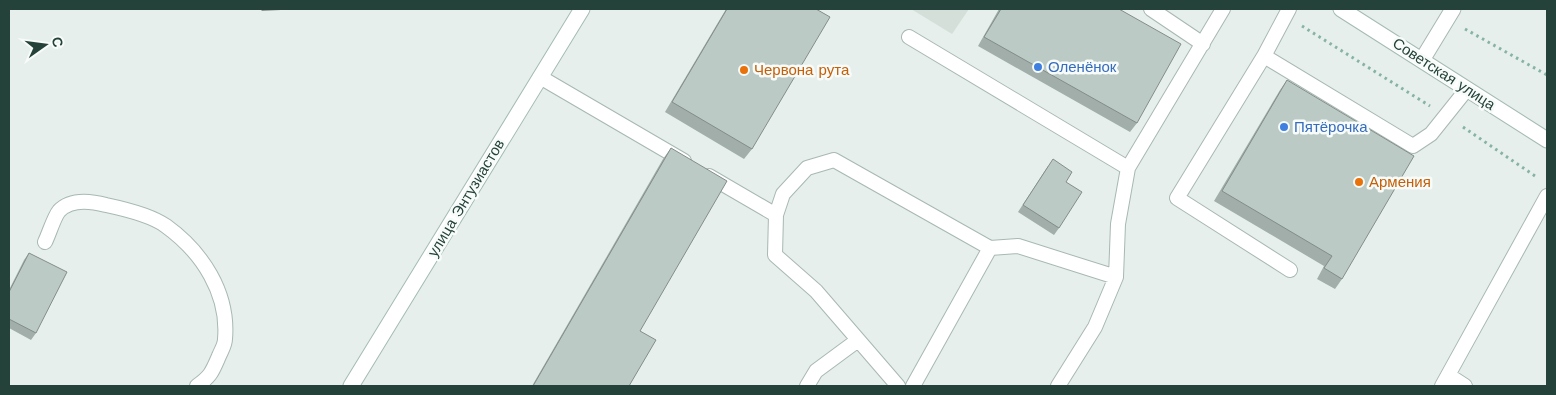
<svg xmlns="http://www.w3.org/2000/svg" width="1556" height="395" font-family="'Work Sans',sans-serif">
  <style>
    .built { fill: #d4dfda }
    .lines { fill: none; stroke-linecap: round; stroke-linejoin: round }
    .lane-casing { stroke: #a8b8b2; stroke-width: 16 }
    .street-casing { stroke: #a8b8b2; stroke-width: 17 }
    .secondary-casing { stroke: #a4bbb3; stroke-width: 17 }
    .path { stroke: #86b3a5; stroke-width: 3; stroke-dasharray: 2.5 4; stroke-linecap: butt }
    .lane { stroke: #fff; stroke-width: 14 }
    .street { stroke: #fff; stroke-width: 15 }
    .secondary { stroke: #fff; stroke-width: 15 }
    .wall { fill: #a1aea9 }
    .shaded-wall { fill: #838d89 }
    .building { fill: #bbcac4; stroke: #838d89 }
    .shop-dot { fill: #3f7fe0; stroke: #f7fbf9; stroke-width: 2 }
    .food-dot { fill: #e8710a; stroke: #f7fbf9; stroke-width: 2 }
    .labels { text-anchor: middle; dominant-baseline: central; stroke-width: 5; stroke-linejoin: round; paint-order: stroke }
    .shop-label { font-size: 15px; fill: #366cbe; stroke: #f7fbf9; text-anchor: start }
    .food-label { font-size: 15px; fill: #c56008; stroke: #f7fbf9; text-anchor: start }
    .street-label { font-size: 15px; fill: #24423a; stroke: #f7fbf9 }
  </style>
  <rect width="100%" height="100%" fill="#e6efeb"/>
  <path class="built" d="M911,9h58l-17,25z"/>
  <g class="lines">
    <g class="lane-casing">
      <path id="lane" d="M1151,9l52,35
        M1289,9l-25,47 149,90 18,-12 36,-45
        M909,37l219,131
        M1264,56l-87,142 113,72
        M540,77l144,84
        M709,176l67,39 7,-21 24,-26 27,-8 156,88 28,-2 98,31
        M776,215l-1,40 41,36 82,95
        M45,242c4,-8 9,-25 14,-31 12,-13 32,-10 47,-6 19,4 45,10 60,21 36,26 63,67 59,113 0,6 -4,12 -6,17 -7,16 -8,20 -22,30
        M1448,375l17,11
        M807,386l9,-15 42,-31
        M913,386l77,-138
        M1058,386l37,-59 21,-50 2,-53 10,-56 95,-159
        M1442,386l105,-190"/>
    </g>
    <g class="street-casing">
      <path id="street" d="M1422,60l31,-51"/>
    </g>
    <g class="secondary-casing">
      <path id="secondary" d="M1341,9l206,131
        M351,386l231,-377"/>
    </g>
    <path class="path" d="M1302,26l128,80
      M1465,29l82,46
      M1463,127l75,51"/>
    <use href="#lane" class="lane"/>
    <use href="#street" class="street"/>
    <use href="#secondary" class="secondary"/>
  </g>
  <path class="wall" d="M726,9h90l-64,140 -8,10 -79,-47z
    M999,9h120l18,114 -7,9 -152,-86z
    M1287,80l55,199 -7,10 -18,-10 7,-13 -110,-65 66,-111z
    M671,148l-31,183 -11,55h-97l131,-227z
    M1048,166l18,16 -7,46 -5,7 -36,-23z
    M29,253l7,80 -5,7 -22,-12v-38l15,-30z"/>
  <path class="shaded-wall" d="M263,9h38l-40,2z"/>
  <path class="building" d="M727,9h89l14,8 -78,132 -80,-47z
    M1001,9h118l62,35 -44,79 -153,-86z
    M1287,80l127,76 -72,123 -18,-11 8,-12 -110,-65z
    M671,148l56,33 -87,150 16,9 -27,46h-96z
    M1053,159l19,13 -6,10 16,10 -23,36 -36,-23z
    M29,253l38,19 -31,61 -27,-14v-27z"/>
  <g class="shop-dot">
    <circle cx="1038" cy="67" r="5"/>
    <circle cx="1284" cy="127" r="5"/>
  </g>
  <g class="food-dot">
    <circle cx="744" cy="70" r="5"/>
    <circle cx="1359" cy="182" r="5"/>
  </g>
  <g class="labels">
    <g class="shop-label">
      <text x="1048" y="67">Оленёнок</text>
      <text x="1294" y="127">Пятёрочка</text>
    </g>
    <g class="food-label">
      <text x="754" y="70">Червона рута</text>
      <text x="1369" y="182">Армения</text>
    </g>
    <g class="street-label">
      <text transform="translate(1444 74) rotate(33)">Советская улица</text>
      <text transform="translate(466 198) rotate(-59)">улица Энтузиастов</text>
    </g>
  </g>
  <rect width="1556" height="395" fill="none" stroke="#24423a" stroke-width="20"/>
  <g transform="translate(45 45) rotate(76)" stroke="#f7fbf9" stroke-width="4" paint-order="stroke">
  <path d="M0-4L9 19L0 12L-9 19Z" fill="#24423a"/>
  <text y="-8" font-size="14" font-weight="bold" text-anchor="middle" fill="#24423a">С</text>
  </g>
</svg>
